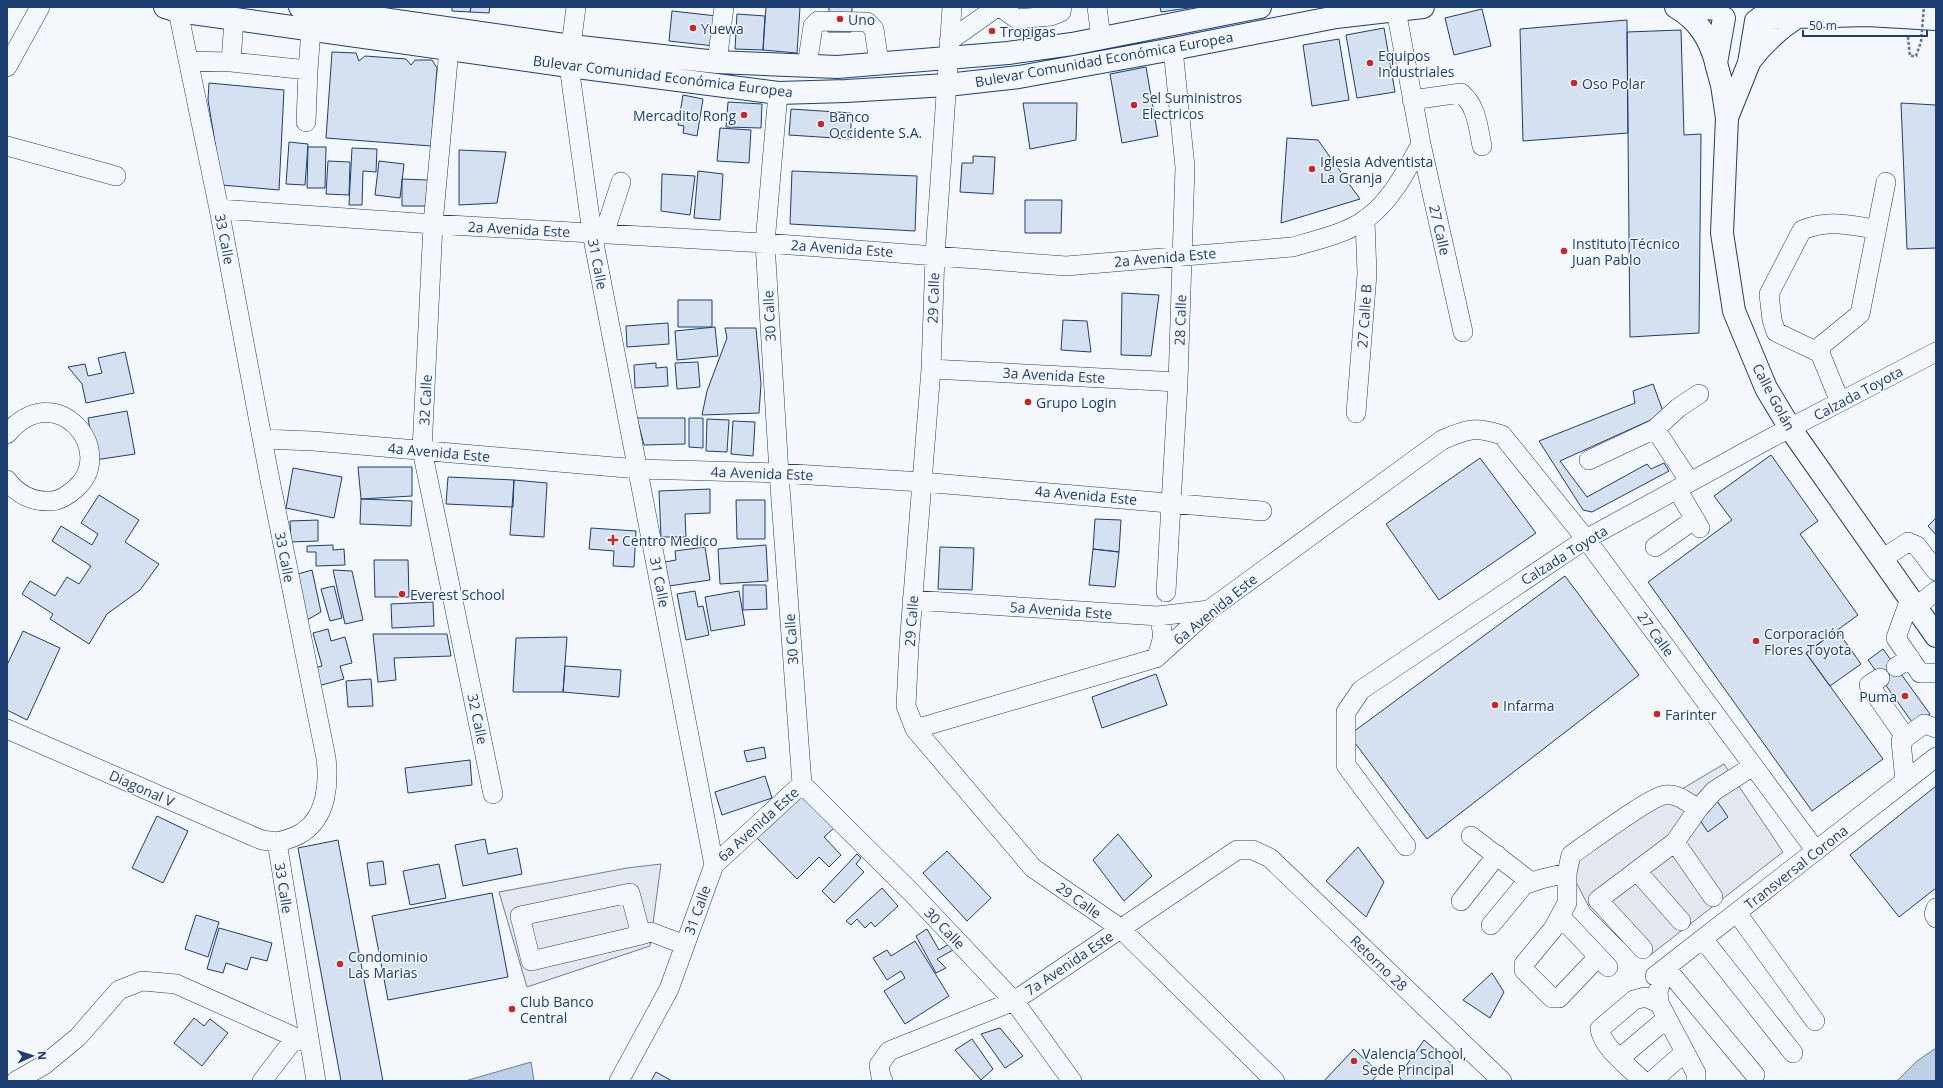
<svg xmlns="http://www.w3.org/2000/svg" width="1943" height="1088" font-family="'Open Sans',sans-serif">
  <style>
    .parking { fill: #e3e8f0; stroke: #687fa3 }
    .water { fill: #bed0e5; stroke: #687fa3 }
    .building { fill: #d5e0f0; stroke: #1d3f73 }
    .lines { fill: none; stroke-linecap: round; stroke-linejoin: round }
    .minor-casing { stroke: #1d3f73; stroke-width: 20 }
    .major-casing { stroke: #1d3f73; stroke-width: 24 }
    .path { stroke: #5e769c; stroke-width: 2.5; stroke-dasharray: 3 2; stroke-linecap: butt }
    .minor { stroke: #f4f7fb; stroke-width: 19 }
    .major { stroke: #f4f7fb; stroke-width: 22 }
    .path-bridge { stroke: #5e769c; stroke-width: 2.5; stroke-dasharray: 3 2; stroke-linecap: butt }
    .poi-dot { fill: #c62828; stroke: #f4f7fb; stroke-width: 1.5 }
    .labels { text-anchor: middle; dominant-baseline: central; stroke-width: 3; stroke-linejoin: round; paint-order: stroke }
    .poi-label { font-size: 14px; fill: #1d3f73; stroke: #f4f7fb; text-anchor: start }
    .street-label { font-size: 14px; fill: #1d3f73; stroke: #f4f7fb }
  </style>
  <rect width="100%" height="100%" fill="#f4f7fb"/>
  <path class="parking" d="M1724,764l59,88 -134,104 -27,-15 -32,-32 -26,-50z
    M661,864l-11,82 -123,41 -28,-95 128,-24z"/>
  <path class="water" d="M1936,1048v33h-39l20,-20z
    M531,1062l3,19h-69z"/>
  <path class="building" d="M452,7h19l-1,5 -18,-1z
    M471,7h19l-1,6 -19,-1z
    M766,7h34l-3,46 -34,-3z
    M829,7h23l-1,25h-23z
    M1160,7h36l-35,5z
    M1482,9l9,37 -37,9 -9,-37z
    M672,11l45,5 -3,30 -45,-5z
    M737,14l28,2 -2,34 -28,-1z
    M1627,20l1,113 -105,8 -3,-112z
    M1384,28l11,64 -38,6 -11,-63z
    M1681,30l3,105 17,-1 -2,199 -69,4 -3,-305z
    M1339,39l10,61 -37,6 -9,-61z
    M332,52l24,1 3,8 6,-5 41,3 5,6 4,-5h17l5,8 -6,78 -105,-8z
    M1146,67l12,69 -36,7 -12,-69z
    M209,83l75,7 -5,100 -57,-5 -14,-85z
    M683,95l20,4 -6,37 -14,-3 1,-7 -6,-1z
    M728,102l34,2 -1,24 -35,-1z
    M1023,103h54l-1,37 -46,9z
    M1901,103l35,2v143l-29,1z
    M791,109l61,4 -2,26 -61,-4z
    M720,128l31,2 -2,33 -32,-2z
    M1287,138l31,2 42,59 -79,24z
    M289,142l19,2 -3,41 -19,-1z
    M308,147h18l-1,41h-18z
    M352,148l25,1 -1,23 -13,-1 -1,34h-13z
    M459,150l47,2 -9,51 -38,2z
    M973,156l22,1 -2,37 -33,-2 2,-29h11z
    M328,161l22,1 -1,33 -23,-1z
    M379,161l25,3 -4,34 -25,-3z
    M698,171l25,3 -3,46 -26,-2z
    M792,171l125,5 -2,55 -125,-7z
    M662,174l33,2 -5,39 -29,-4z
    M402,179l26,1 -1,26h-25z
    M1025,200h37l-1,33h-36z
    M1122,293l37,2 -8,61 -30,-1z
    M678,300h34v27h-34z
    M1063,320l24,1 4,31 -30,-2z
    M668,323l1,21 -42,3 -1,-21z
    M715,327l3,29 -41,4 -2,-29z
    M725,328h31l5,56 -2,29 -57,2 5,-24 20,-53z
    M125,352l9,41 -48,10 -4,-19 -14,-17 17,-3 3,12 14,-3 -4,-15z
    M698,362l2,25 -23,2 -2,-26z
    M656,363v5l11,-1 1,19 -33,2 -1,-23z
    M1653,384l11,30 -104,47 27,36 60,-33 4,5 13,-6 5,8 -77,41 -9,-2 -44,-69 96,-38 -2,-12z
    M127,411l8,43 -40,6 -7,-42z
    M637,418h48v26l-41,1z
    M689,418h14v30l-14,-1z
    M707,419l22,1 -2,32 -21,-1z
    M733,421l22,1 -2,34 -22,-2z
    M1771,455l47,66 -18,13 58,81 -52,38 77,106 -71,52 -164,-229 84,-62 -18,-24z
    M1480,458l56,75 -97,67 -53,-76z
    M358,467h54v29l-51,3z
    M293,468l49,9 -8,41 -48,-10z
    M448,477l66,3 -1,27 -67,-3z
    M514,480l33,3 -3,54 -34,-2z
    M710,489v24l-25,1 1,23h-25l-2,-46z
    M99,495l40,25 -14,22 34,22 -19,26 -33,24 -18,30 -39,-25 3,-5 -31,-20 8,-13 25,15 12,-19 12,7 12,-18 -39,-25 9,-15 31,19 6,-11 -17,-11z
    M361,499l51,2 -1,25 -51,-2z
    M736,500h29v39h-28z
    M1936,518v17l-8,-9z
    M1095,519l26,1 -2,32 -26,-3z
    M318,520v21l-27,1 -1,-21z
    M591,528l45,3 -2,36 -21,-1 1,-15 -25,-2z
    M333,545v5l11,-1 1,16 -29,1v-14h-9v-6z
    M766,545l2,36 -48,3 -2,-35z
    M705,547l5,33 -41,6 -4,-24 11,-2 -1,-9z
    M940,547l34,1 -2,42 -34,-1z
    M1093,549l26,3 -4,35 -26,-2z
    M374,560h34l1,37h-34z
    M312,570l9,42 -14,8 -9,-46z
    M333,570l19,1 11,49 -18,4z
    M1565,576l74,99 -212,164 -78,-104z
    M743,585h23l1,24 -24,1z
    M334,586l8,32 -12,3 -9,-32z
    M695,591l3,16 5,-1 6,29 -23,5 -9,-46z
    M739,591l6,34 -34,6 -6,-34z
    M433,602l1,24 -42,2 -1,-24z
    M328,629l3,12 14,-4 7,26 -12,3 4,13 -26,7 -4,-18 8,-2 -9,-33z
    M1837,630l24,34 -31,22 -24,-33z
    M23,631l37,17 -33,72 -20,-10v-45z
    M373,634h74l4,22 -57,2 2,22 -18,2z
    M567,637l-4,55h-50l3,-54z
    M1883,649l47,65 -16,11 -46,-65z
    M565,666l56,4 -2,27 -56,-5z
    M1156,674l11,31 -65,23 -10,-31z
    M371,679l2,27 -25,1 -2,-26z
    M764,747l2,11 -19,4 -3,-11z
    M470,760l2,25 -64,8 -3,-25z
    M765,776l7,22 -50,17 -7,-23z
    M1936,786v102l-37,29 -49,-62z
    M802,794l32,34 -10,9 17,18 -12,12 -10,-10 -22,22 -40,-41z
    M1717,801l11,16 -20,15 -11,-16z
    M157,816l31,15 -25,52 -31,-15z
    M1118,834l34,42 -28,25 -31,-41z
    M485,839l3,15 29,-6 5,26 -59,12 -8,-41z
    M338,840l45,241h-42l-43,-233z
    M1358,847l26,35 -18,35 -40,-36z
    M947,851l44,47 -24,23 -44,-48z
    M857,854l4,4 -5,6 8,8 -30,31 -12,-12z
    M383,861l3,23 -16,2 -3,-23z
    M439,864l7,34 -36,7 -7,-34z
    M882,888l16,18 -23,21 -4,-5 -6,6 -8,-9 -6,6 -5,-4z
    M492,893l16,84 -120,23 -16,-84z
    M196,915l23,7 -11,35 -23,-8z
    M219,928l53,15 -5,18 -16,-4 -4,13 -21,-7 -3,10 -16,-4z
    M927,929l12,21 10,-6 4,6 -16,9 9,9 -10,5 -20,-37z
    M915,941l34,55 -44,28 -21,-33 21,-13 -4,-7 -14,9 -14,-22 14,-8 4,6z
    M1492,973l12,19 -14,26 -27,-18z
    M194,1018l10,8 6,-7 18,14 -26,33 -28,-23z
    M1000,1028l23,28 -18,12 -24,-34z
    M972,1039l21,30 -12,11 -26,-30z
    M1424,1040l28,24 -19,17h-31l-3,-5z
    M1354,1049l25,24 -7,8h-48z
    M656,1072l16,9h-21z"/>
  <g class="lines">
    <g class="minor-casing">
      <path id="minor" d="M952,7l-17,248 -4,114 -22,277 -3,60 9,23 118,139 87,60 155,153
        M1000,7l17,12 34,-3 10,-4 1,-5
        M1097,7l4,31
        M1396,10l25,134 42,188
        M178,11l41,198 50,266 57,283c3,25 1,58 -23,74 -7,5 -17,8 -26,10l39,239
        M949,41l48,-34
        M571,46l5,-39
        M449,49l-16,175 -11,226 71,344
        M189,61l42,1 77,8 -2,52
        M231,62l3,-43
        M717,62l7,-55
        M569,66l23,167 122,632 -45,124 -50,92
        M807,66l6,-40 5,-5 49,1 7,7 5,34
        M7,67l33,-60
        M308,70l3,-40
        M778,93l-13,150 14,230 23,311 108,107 104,110 58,80
        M1412,100l49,-7c16,13 17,34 21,53
        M7,146l109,30
        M219,209l214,15 332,19 301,23 226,-19c22,-6 56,-14 74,-28 26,-19 40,-48 55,-75
        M604,234l17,-52
        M1820,353l-44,-21 -4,-12 -3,-26 33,-64c28,-11 45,-5 74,-1
        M931,369l247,13
        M1840,402l-20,-49 2,-8 38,-31 26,-132
        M1356,413l11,-139 -2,-54
        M1655,429l23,-21 21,-14
        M7,434c49,-59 112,18 68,55 -7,6 -15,12 -24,12 -19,1 -33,-6 -44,-21
        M262,439l51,2 325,28 141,4 143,9 340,29
        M1589,460l66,-31 35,53
        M1677,489l23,39
        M1655,547l40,-28
        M1882,559l26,-17 9,4 19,25
        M1166,592l12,-210 7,-215 -12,-118
        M1910,599l-14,39 24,35h16
        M912,600l246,16 51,-6
        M1916,607l20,-16
        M1156,658c7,-18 9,-24 2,-42
        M1896,667l14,-9
        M1880,678l-11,7 37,53
        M7,729l243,106 12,5 15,2
        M915,729l241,-71 53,-48 233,-170c25,-11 33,-14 60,-5l84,104 230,312
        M1905,781l-4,-40 23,-17 12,4
        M1471,836l60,46
        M1675,842l38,55
        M1406,846l-60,-81v-53l15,-22 225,-151 181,-99 169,-88
        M714,865l88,-81
        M1637,871l44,50
        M1461,901l36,-46
        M1936,908l-2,6 2,4
        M1737,913l78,108
        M1560,916l48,51
        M1491,925l33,-40 17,-6 26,-6
        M641,935l-11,-42 -110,23 11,45 110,-26 10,-3 34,13
        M1703,939l90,114
        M1643,949l-45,-49 77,-58 23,-33
        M1598,957l-39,41h-7l-28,-28v-6l29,-35 14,-26v-30l4,-18c16,-11 80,-59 94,-60 13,-2 23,8 33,14l16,-18 39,-25
        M1655,976l281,-219
        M1620,1058l46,-39
        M16,1081l28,-16 34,-28 41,-47 23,-9 34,3 134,60
        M262,1081l33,-43
        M883,1081l-2,-4 -2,-12 10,-14 125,-50 223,-151h16l17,8 232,223
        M1643,1081c-14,-14 -41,-34 -43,-52l34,-29 11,-3 14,6
        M1652,1081l33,-29
        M1696,1081v-8l-37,-70 -1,-12 8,-23 89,107"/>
    </g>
    <g class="major-casing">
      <path id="major" d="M165,7l13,4 391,55 209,27 68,-2 101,-6 72,-8 154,-28 163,-32 87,-10
        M300,7l271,39 146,16 120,5 171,-14 64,-9 188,-37
        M1676,7c22,13 33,30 40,55
        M1694,7l23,2
        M1724,18l-8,45 6,22 5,33 -5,115 12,78 32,77 24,40 146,208
        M1760,18l107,-3 69,4
        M1749,62c14,-19 28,-32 48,-45
        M1728,115l21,-52 7,-42"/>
    </g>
    <path class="path" d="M1908,37l2,19h6l5,-14"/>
    <use href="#minor" class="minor"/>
    <use href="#major" class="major"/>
    <path class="path-bridge" d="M1921,42l3,-35"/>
  </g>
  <g class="poi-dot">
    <circle cx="840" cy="19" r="4"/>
    <circle cx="693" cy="28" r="4"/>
    <circle cx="992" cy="31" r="4"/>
    <circle cx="1370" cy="63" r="4"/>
    <circle cx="1574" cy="83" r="4"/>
    <circle cx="1134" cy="105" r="4"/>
    <circle cx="744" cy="115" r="4"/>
    <circle cx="821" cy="124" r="4"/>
    <circle cx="1312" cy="169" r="4"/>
    <circle cx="1564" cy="251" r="4"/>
    <circle cx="1028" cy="402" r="4"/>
    <path d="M611 534h4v4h4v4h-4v4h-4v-4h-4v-4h4z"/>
    <circle cx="402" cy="594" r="4"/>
    <circle cx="1756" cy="641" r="4"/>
    <circle cx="1905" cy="696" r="4"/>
    <circle cx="1495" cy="705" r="4"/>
    <circle cx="1657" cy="714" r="4"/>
    <circle cx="340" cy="964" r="4"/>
    <circle cx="512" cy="1009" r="4"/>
    <circle cx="1354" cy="1061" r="4"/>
  </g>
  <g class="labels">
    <g class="poi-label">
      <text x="848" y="19">Uno</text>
      <text x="701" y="28">Yuewa</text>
      <text x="1000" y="31">Tropigas</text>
      <text x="1378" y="55">Equipos<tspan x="1378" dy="16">Industriales</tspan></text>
      <text x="1582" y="83">Oso Polar</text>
      <text x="1142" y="97">Sel Suministros<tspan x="1142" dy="16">Electricos</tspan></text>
      <text x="736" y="115" text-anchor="end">Mercadito Rong</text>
      <text x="829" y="116">Banco<tspan x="829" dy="16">Occidente S.A.</tspan></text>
      <text x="1320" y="161">Iglesia Adventista<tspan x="1320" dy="16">La Granja</tspan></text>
      <text x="1572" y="243">Instituto Técnico<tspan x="1572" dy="16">Juan Pablo</tspan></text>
      <text x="1036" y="402">Grupo Login</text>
      <text x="622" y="540">Centro Medico</text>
      <text x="410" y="594">Everest School</text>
      <text x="1764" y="633">Corporación<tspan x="1764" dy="16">Flores Toyota</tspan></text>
      <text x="1897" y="696" text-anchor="end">Puma</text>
      <text x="1503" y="705">Infarma</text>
      <text x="1665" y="714">Farinter</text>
      <text x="348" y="956">Condominio<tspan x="348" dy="16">Las Marias</tspan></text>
      <text x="520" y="1001">Club Banco<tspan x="520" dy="16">Central</tspan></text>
      <text x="1362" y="1053">Valencia School,<tspan x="1362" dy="16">Sede Principal</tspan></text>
    </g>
    <g class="street-label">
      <text transform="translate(1104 59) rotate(-10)">Bulevar Comunidad Económica Europea</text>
      <text transform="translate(663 76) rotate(7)">Bulevar Comunidad Económica Europea</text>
      <text transform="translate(519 229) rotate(3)">2a Avenida Este</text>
      <text transform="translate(1440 230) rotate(77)">27 Calle</text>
      <text transform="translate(225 239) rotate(79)">33 Calle</text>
      <text transform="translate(842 248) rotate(4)">2a Avenida Este</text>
      <text transform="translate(1165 257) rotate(-5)">2a Avenida Este</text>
      <text transform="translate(598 264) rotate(79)">31 Calle</text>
      <text transform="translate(933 298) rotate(-88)">29 Calle</text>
      <text transform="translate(769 316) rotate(-93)">30 Calle</text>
      <text transform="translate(1364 316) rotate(-86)">27 Calle B</text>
      <text transform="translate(1180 320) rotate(-88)">28 Calle</text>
      <text transform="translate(1054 375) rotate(3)">3a Avenida Este</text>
      <text transform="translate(1858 393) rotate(-28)">Calzada Toyota</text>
      <text transform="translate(1774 397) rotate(62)">Calle Golán</text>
      <text transform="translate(425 400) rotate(-87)">32 Calle</text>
      <text transform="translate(439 452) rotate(5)">4a Avenida Este</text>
      <text transform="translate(762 473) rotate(2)">4a Avenida Este</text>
      <text transform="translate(1086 495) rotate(5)">4a Avenida Este</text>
      <text transform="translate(1564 555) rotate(-32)">Calzada Toyota</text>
      <text transform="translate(285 557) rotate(79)">33 Calle</text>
      <text transform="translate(660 582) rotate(79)">31 Calle</text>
      <text transform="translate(1215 609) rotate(-39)">6a Avenida Este</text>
      <text transform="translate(1061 610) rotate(4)">5a Avenida Este</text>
      <text transform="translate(911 621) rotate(-86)">29 Calle</text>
      <text transform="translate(1656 634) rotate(54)">27 Calle</text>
      <text transform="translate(791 639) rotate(-94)">30 Calle</text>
      <text transform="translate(478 719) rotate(78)">32 Calle</text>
      <text transform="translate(142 788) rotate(24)">Diagonal V</text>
      <text transform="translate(758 824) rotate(-42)">6a Avenida Este</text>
      <text transform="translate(1796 867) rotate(-38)">Transversal Corona</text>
      <text transform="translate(284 888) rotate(81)">33 Calle</text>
      <text transform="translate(1079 900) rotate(35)">29 Calle</text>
      <text transform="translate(697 910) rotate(-70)">31 Calle</text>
      <text transform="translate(945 928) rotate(46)">30 Calle</text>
      <text transform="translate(1069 963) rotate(-34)">7a Avenida Este</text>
      <text transform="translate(1379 963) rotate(44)">Retorno 28</text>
    </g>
  </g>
  <rect width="1943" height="1088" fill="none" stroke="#1d3f73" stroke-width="16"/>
  <g transform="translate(32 1056) rotate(87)" stroke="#f4f7fb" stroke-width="3" paint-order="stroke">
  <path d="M0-3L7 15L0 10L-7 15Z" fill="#1d3f73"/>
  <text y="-6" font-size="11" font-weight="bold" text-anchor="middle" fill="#1d3f73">N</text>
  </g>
  <path d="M1803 30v6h124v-6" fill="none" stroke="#1d3f73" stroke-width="2"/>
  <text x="1809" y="30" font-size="12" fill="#1d3f73" stroke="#f4f7fb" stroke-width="3" paint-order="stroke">50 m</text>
</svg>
